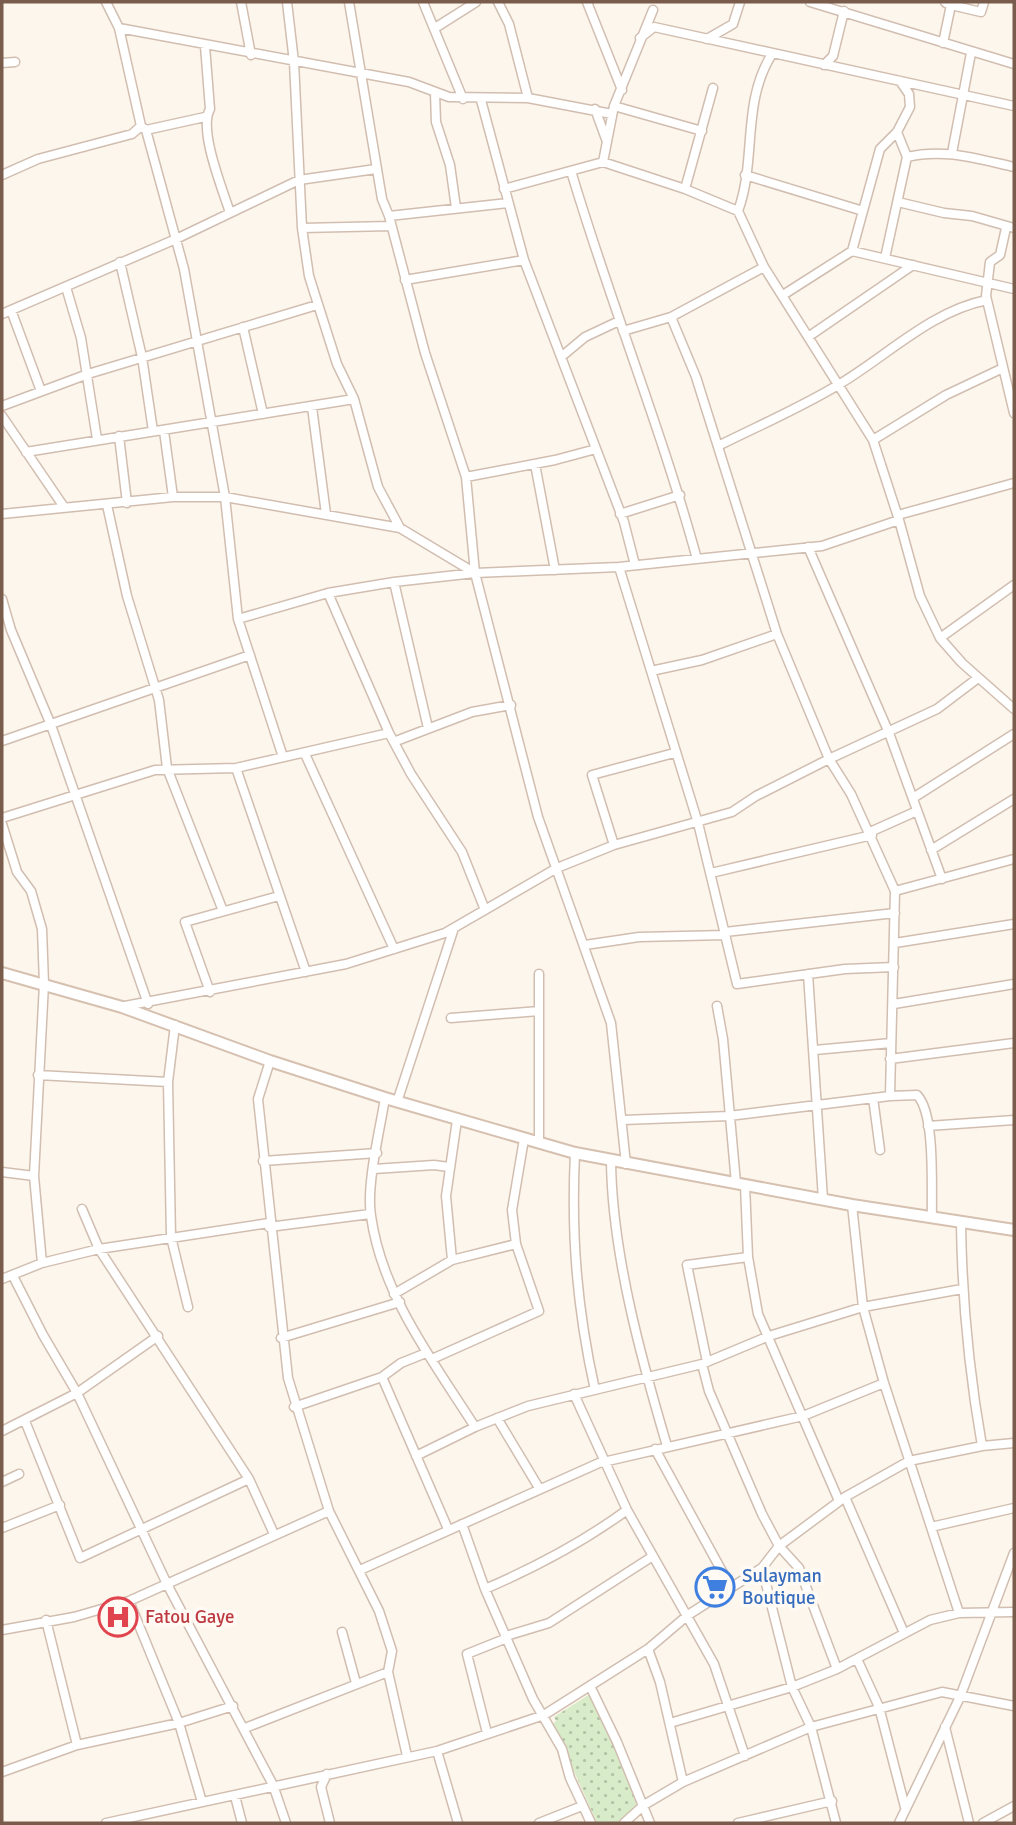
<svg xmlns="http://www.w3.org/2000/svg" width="1016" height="1825" font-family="Signika,sans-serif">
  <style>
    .grass { fill: url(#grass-dots) }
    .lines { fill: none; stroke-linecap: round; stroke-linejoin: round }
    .street-casing { stroke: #d1beb0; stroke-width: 11 }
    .secondary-casing { stroke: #d6c0b0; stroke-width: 14 }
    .street { stroke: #fff; stroke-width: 8 }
    .secondary { stroke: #fff; stroke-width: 10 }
    .labels { text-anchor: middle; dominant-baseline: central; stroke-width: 7; stroke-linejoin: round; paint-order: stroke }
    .shop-label { font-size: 19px; fill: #366cbe; stroke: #fffaf3; text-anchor: start }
    .health-label { font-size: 19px; fill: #be3a42; stroke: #fffaf3; text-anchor: start }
  </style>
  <defs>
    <pattern id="grass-dots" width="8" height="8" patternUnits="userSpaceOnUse" patternTransform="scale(1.75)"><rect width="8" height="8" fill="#d8ecc9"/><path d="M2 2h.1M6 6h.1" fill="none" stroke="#b4c2a5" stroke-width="1.8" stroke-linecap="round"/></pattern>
  </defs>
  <rect width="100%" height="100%" fill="#fdf6ec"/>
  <path class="grass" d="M590,1694l35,74 12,37 -20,18h-20l-44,-99 3,-3 -2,-4z"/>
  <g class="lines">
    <g class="street-casing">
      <path id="street" d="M106,2l13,26 22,98 5,4 38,139 41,228 13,122 45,138
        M241,2l10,53
        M287,2l7,60 8,166 7,48 28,88 17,35 24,88 22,41
        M349,2l33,197 7,17 36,137 41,124 9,96 63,244 73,206 15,141
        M423,2l40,97
        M498,2l11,22 19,74
        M587,2l35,88
        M810,2l204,62
        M945,2l1,1
        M119,28l290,54 40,15 79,1 84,16
        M435,28l41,-26
        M640,38l14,-11 360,79
        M707,39l26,-15 7,-22
        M943,43l8,-38 30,7 3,-10
        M205,46l5,63c-12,21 13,81 20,104
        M2,63l13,-1
        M824,65l9,-9 11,-45
        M435,93l1,29 14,43 6,43
        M481,100l43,160 100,262 11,43
        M614,106l88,25
        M595,109l11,30
        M146,130l59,-13
        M897,132l10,25
        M952,153l19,-100
        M603,162l11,-56 39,-96
        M571,171c39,131 90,257 126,388
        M2,175l36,-16 94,-25 9,-8
        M745,175l118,36
        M504,189l99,-27 82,27 53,22 26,56 109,173 26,80 21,76 20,42 22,25 52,46
        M685,189l28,-101
        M898,202l46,11 28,3 42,12
        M738,211c19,-51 3,-108 34,-157
        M389,216l119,-13
        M302,228l89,-2
        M1006,228l-6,27 -10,7 -4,34 28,117
        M852,251l28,-102 17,-17 13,-25 -1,-13 -9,-13
        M885,258l22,-101c37,-9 71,2 107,10
        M120,262l22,95 11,74
        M405,280l119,-20
        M66,287l15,51 16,101
        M783,295l69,-44 162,38
        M11,310l30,81
        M2,314l174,-75 123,-59 77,-11
        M671,317l25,60 81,257 52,125 22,35 44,97 -5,205 27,-1c19,19 14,96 15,123
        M243,327l20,87
        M623,331l48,-14 93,-50
        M808,337l105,-72
        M561,357l24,-20 34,-16
        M2,406l86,-32 229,-69
        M312,407l14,107
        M2,416l62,91
        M164,431l9,66
        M119,436l8,67
        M873,440l73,-45 57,-27
        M718,446c40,-20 82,-38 120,-61 49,-29 93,-74 149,-85
        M26,452l328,-53
        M535,464l20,106
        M466,477l89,-17 41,-11
        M107,505l20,91 32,104 8,68 56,143
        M2,514l171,-17h52l175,31 75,45
        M620,514l60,-19
        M898,515l116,-32
        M808,547l81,186 53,146
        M619,567l79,256 39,161 108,-15 49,-2
        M394,582l34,146
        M328,593l61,140 22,41 51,78 23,58
        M2,599l9,31 40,95 97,279
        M238,619l90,-26 66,-11 81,-9 144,-6 203,-21 77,-26
        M940,638l74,-53
        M651,671l51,-11 75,-26
        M2,741l248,-86
        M396,741l76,-29 39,-7
        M305,754l89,195
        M236,768l70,204
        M913,798l101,-64
        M2,818l153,-48 81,-2 153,-35
        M2,824l15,48 14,19 11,38 2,55 -10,192 8,87
        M870,832l47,-21
        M614,845l-22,-70 82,-22
        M931,850l83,-51
        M711,873l161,-38
        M895,891l119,-32
        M725,932l170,-19
        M895,943l119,-19
        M585,945l54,-8 87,-2
        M539,974v169
        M808,974l15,225
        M210,992l-25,-70 94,-26
        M894,1004l120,-20
        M125,1006l221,-42 99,-31 112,-65 57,-23 118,-33 24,-16 73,-37 108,-50 41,-31
        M717,1006l6,33 13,144
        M451,1018l88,-7
        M175,1025l-7,57 3,155 17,70
        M815,1050l76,-7
        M890,1059l124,-16
        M270,1061l-12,38 30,279 41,133 50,100 13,40 -4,21 19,84
        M38,1075l130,7
        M385,1098c-5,32 -19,87 -14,118 11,79 62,145 104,211
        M873,1098l7,52
        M397,1102l57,-174
        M623,1120l106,-4 161,-20
        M928,1126l86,-6
        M575,1153c-4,83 2,156 20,237
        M263,1161l114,-8
        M611,1161c1,92 30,197 56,285
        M374,1169l60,-4 15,2
        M2,1172l32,4
        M745,1185l3,72 10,57 81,187
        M852,1205l11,102 21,76 75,230
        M82,1209l17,40 150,230 25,55
        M961,1223c1,75 8,149 21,223
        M269,1227l101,-13
        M452,1260l-6,-64 11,-76
        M13,1276l30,59 34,58 90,191 106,201 13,38
        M2,1279l40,-16 57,-14 170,-26
        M394,1294l58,-34 64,-16
        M281,1338l119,-36
        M432,1359l107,-48 -23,-67 -4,-34 12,-71
        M707,1362l-20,-97 61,-8
        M702,1364l7,27 53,123 17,32 20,22 38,101
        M382,1377l66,152
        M574,1394l53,116 87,154 31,92
        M294,1407l88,-30 19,-14 25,-10
        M497,1418l42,70
        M25,1421l55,137 169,-79
        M2,1431l75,-38 81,-57
        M655,1449l75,137
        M416,1456l59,-29 53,-21 174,-42 67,-28 94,-29 99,-18
        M2,1482l17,-8
        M845,1497l59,136
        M462,1524l23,65 48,110 29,50 8,29 21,45
        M931,1527l83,-19
        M2,1528l58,-23
        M762,1568l30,119 19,40 25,96
        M360,1570l239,-107 204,-47 81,-33
        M485,1589c51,-22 97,-46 142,-79
        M129,1601l50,122 23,79
        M46,1620l31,125
        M2,1630l72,-13 55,-16 200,-90
        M342,1632l14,51
        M506,1636l43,-13 104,-67
        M648,1649l12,33 23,100
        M857,1659l22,48 26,100
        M590,1686l27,56 33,81
        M670,1723l122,-36 45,-18 93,-49 29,-7 55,-1
        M945,1727l24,96
        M245,1728l143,-56
        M487,1733l-20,-79 40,-16
        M437,1751l21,72
        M2,1772l75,-27 102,-22 54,-17
        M327,1774l-6,13 9,36
        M235,1796l7,27
        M106,1823l331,-72 107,-36 104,-66 40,-34 74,-47 17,-22 66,-49 64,-36 73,-15 32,-3
        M539,1823l43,-17
        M624,1823l20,-18 39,-23 128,-55 131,-35 72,14
        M738,1823l94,-22
        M899,1823l61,-126 54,-144
        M983,1823l31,-17"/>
    </g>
    <g class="secondary-casing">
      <path id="secondary" d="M2,973l120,34 148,54 115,37 190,55 277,52 162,25"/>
    </g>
    <use href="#street" class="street"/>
    <use href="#secondary" class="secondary"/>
  </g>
  <defs>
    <g id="supermarket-ring" transform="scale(2.0125)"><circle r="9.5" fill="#fffaf3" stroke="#3f7fe0" stroke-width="1.5"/><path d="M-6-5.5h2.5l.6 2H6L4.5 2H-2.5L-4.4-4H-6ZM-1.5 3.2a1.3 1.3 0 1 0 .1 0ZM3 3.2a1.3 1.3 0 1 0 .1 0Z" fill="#3f7fe0"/></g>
    <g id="hospital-ring" transform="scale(2.0125)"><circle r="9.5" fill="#fffaf3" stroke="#e0444e" stroke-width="1.5"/><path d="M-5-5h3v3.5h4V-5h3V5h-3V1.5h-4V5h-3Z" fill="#e0444e"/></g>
  </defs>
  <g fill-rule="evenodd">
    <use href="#supermarket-ring" x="715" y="1587"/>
    <use href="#hospital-ring" x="118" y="1617"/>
  </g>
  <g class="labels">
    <g class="shop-label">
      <text x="742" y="1576">Sulayman<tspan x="742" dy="22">Boutique</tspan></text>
    </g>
    <g class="health-label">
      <text x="145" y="1617">Fatou Gaye</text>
    </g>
  </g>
  <rect width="1016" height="1825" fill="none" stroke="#7a5c4d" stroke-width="7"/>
</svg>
